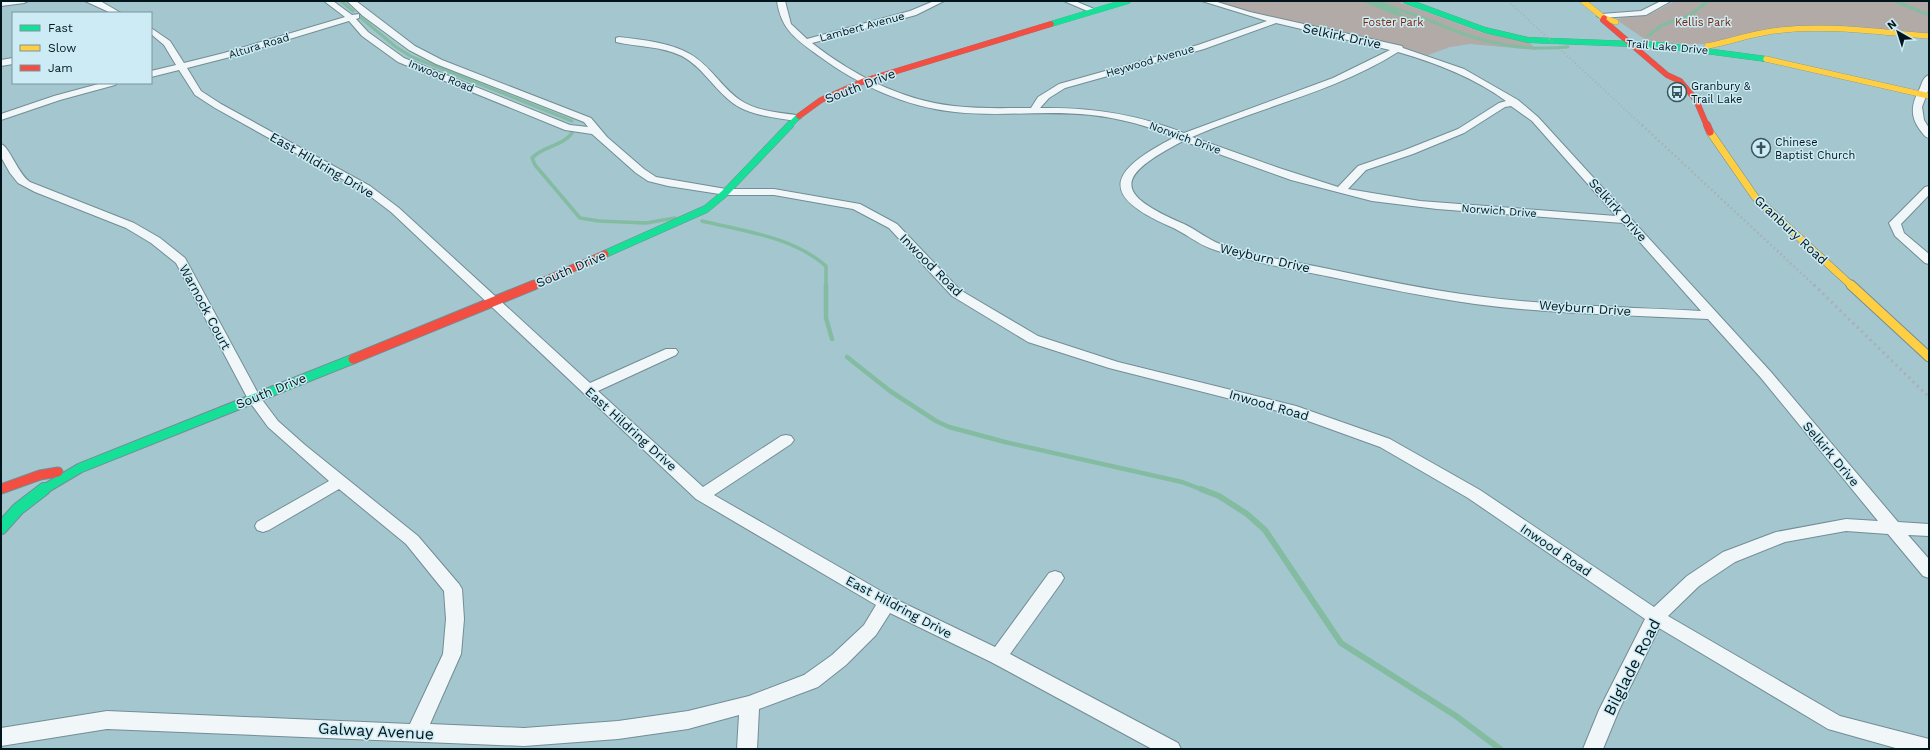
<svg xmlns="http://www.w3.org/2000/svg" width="1930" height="750" font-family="'Work Sans',sans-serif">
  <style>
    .green { fill: #b1aaa7 }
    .water { fill: #84bca2 }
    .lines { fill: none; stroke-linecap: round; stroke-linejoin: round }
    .stream-far3 { stroke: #84bca2; stroke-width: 3 }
    .stream-far2 { stroke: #84bca2; stroke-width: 3.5 }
    .stream-far1 { stroke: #84bca2; stroke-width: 4.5 }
    .stream { stroke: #84bca2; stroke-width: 6 }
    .street-casing { stroke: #728d95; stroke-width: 2 }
    .fast-far3-casing { stroke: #728d95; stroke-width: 6 }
    .fast-far2-casing { stroke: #728d95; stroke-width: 8 }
    .fast-far1-casing { stroke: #728d95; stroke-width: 11 }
    .fast-casing { stroke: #728d95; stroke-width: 14 }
    .slow-far2-casing { stroke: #728d95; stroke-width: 6 }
    .slow-far1-casing { stroke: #728d95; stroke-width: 8 }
    .slow-casing { stroke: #728d95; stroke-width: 11 }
    .jam-far2-casing { stroke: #728d95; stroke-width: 6 }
    .jam-far1-casing { stroke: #728d95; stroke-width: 8 }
    .jam-casing { stroke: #728d95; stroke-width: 11 }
    .street { fill: #f1f6f8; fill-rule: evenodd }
    .fast-far3 { stroke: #16e098; stroke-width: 5.5 }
    .fast-far2 { stroke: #16e098; stroke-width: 7 }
    .fast-far1 { stroke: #16e098; stroke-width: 9 }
    .fast { stroke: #16e098; stroke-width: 12 }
    .slow-far2 { stroke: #ffcf43; stroke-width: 5.5 }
    .slow-far1 { stroke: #ffcf43; stroke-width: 7 }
    .slow { stroke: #ffcf43; stroke-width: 9 }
    .jam-far2 { stroke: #f24e42; stroke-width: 5.5 }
    .jam-far1 { stroke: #f24e42; stroke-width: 7 }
    .jam { stroke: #f24e42; stroke-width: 9 }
    .rail-far2 { stroke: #a8b1b3; stroke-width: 2; stroke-dasharray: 1 2.5; stroke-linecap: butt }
    .rail-far1 { stroke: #a8b1b3; stroke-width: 2.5; stroke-dasharray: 1.5 3; stroke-linecap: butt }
    .rail { stroke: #a8b1b3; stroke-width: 3; stroke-dasharray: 2 4; stroke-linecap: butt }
    .labels { text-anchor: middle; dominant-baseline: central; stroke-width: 3; stroke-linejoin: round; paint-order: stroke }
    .far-park-label { font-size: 11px; fill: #76250c; stroke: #cdebf4 }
    .far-street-label { font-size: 11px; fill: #00161c; stroke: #cdebf4 }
    .far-poi-label { font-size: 11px; fill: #00161c; stroke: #cdebf4; text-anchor: start }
    .street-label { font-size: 13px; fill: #00161c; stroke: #cdebf4 }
    .near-street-label { font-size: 16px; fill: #00161c; stroke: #cdebf4 }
  </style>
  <rect width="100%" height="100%" fill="#a3c6cf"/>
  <path class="green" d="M1213,1h183l87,32 47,10 7,7 -67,-6 -20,3 -22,8 -43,-13 -133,-29z
    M1675,1h254v33l-124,-7 -103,17h-20l-36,-4 -29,-20c4,-4 16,-2 23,-4 13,-2 24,-9 35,-15z"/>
  <path class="water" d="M1361,1h18l33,12 -16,-2 20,10 -24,-7z"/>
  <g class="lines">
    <path class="stream-far3" d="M341,1l12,10
      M1895,1l34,14
      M1406,12c23,7 44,18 67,25 31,10 63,13 95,10
      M360,17l36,30 16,10 160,64
      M1648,36l14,-11 27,-9 19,-15"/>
    <path class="stream-far2" d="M572,133c-9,13 -29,13 -40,25l3,7 45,53 19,3 47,2 29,-5
      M702,221c42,10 91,16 124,45v20"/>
    <path class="stream-far1" d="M826,285v33l6,21
      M847,357l43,34 46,30 13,6 56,15 177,40 21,8"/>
    <path class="stream" d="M1201,489l18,7 28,18 18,16 76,113 115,73 44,33"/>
    <g class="street-casing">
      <path id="street" d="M28,1l-4,2 -23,3v-4z
        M85,1l17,1 19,11h-10z
        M324,1h9l19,14 7,-1v4l-3,1 12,13 36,26 166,67 18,2 -4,-5 -148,-58 -27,-14 -46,-34 -16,-15h9l59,45 27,14 149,58 16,19 37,32 12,8 70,12h48l86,15 37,20 63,66 78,46 80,26 178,44 94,33 90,51 174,117 33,-31 36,-24 53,-20 70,-13 32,2 -117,-143 -53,-59c-78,-4 -156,-5 -233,-15 -49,-7 -97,-17 -144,-27 -40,-8 -81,-15 -119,-28 -15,-5 -28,-17 -43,-23 -76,-33 -54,-58 6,-89 -27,-11 -55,-19 -84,-22 -46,-5 -91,2 -136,-3 -49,-5 -97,-27 -136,-56 -22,-16 -38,-26 -42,-55h8l6,23 16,15 103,-28 24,-10h10l-28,14 -104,28c41,32 89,57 142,63 25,3 51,2 77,2l7,-11 21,-13 139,-39 69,-24 -65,-20h12l36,11 152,34 1,2 61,21 54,31 20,17 233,255 127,150 31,2v12l-21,-1 21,24v19l-6,-2 -35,-42 -42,-3 -61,11 -50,20 -36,24 -31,30 172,100 89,23v10h-30l-71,-20 -169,-101 -40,82 -16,39h-20l16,-39 46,-91 -177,-121 -88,-51 -94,-34 -177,-45 -81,-26 -76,-46 -63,-68 -36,-19 -79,-14h-48l-58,-9 -20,-5 -12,-8 -44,-39 -27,-4 -167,-68 -36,-26 -13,-15 -119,36 -43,11 14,23 20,13 149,82 29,22 191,175 76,-34h10l2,3 -2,3 -78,36 105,96 78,-51 5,-1 5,1 3,4 -3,4 -77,51 179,103 102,49 54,-74 6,-2 6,2 3,5 -3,5 -51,71 168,89 3,6h-29l-161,-87 -101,-49 -14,22 -30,30 -28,22 -59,22 -2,40h-20l2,-34 -51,14 -70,10 -94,7 -417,-17 -106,17v-18l106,-17 303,13 33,-70 3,-35 -2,-28 -38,-47 -67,-55 -70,41 -6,2 -6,-2 -2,-4 2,-4 72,-41 -61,-54 -19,-26 -73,-138 -25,-20 -25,-15 -91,-36 -17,-9 -8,-10 -9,-16v-13c8,2 17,30 29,38l104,41 26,15 25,20 75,139 18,24 27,24 113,91 41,48 3,5 2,30 -3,35 -31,70 94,4 94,-7 70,-10 61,-15 55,-21 28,-20 32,-30 12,-20 -180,-106 -305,-287 -29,-22 -147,-82 -20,-13 -16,-25 -28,7v-6l25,-6 -12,-20 -13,-11v-6l19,13 14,22 40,-10 121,-36zM1276,23l114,27 -57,28 -149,55c-47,-19 -93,-26 -144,-25l9,-10 16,-10 139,-39zM1398,52c38,11 77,26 108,49l-7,2 -41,26 -53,21 -47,16 -20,21 -59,-19 -87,-31c68,-30 143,-45 206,-85zM1511,106l21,15 84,95 -196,-15 -72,-12 18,-19 47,-16 51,-21 41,-26zM1183,141l108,39 81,21 65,8 186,14 78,88c-75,-4 -150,-5 -225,-15 -48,-6 -95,-16 -142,-26 -38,-8 -77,-13 -114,-26 -13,-5 -23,-14 -36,-20 -72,-31 -68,-48 -1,-83z
        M1064,1h11l24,10 -7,2z
        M1661,1h10l-25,14 -45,3 -4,-2 4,-2 40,-3z
        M619,37c24,3 50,5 71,17 21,12 31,33 50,46 16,11 37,12 56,15l5,3 -5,3c-22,-4 -49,-5 -67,-21 -17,-14 -27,-33 -47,-44 -21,-10 -44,-9 -66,-14v-4z
        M13,58v6l-12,2v-6z
        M1929,75v13l-7,19 2,13 5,8v10c-5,-1 -6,-5 -9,-8 -11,-15 -8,-27 0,-42 2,-5 3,-11 9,-13z
        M102,83h15l-2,2 -55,15 -59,20v-6l53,-18z
        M1929,186v9l-28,29 3,9 25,21v10l-4,-1 -30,-27 -6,-13 36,-36z"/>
    </g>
    <g class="fast-far3-casing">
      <path id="fast-far3" d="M1406,1l79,29 43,10 133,5 105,14
        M1051,24l77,-23
        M789,126l10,-10"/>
    </g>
    <g class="fast-far2-casing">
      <path id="fast-far2" d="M605,254l101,-45 18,-15 66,-69"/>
    </g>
    <g class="fast-far1-casing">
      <path id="fast-far1" d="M43,490l37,-22 273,-109"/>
    </g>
    <g class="fast-casing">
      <path id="fast" d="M1,528l17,-19 26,-20"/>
    </g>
    <g class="slow-far2-casing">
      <path id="slow-far2" d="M1583,1l21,17 12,4
        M1707,46c22,-4 43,-12 66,-15 52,-7 104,1 156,5
        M1766,59l163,37"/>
    </g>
    <g class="slow-far1-casing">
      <path id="slow-far1" d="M1710,132l45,65 97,89"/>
    </g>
    <g class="slow-casing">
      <path id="slow" d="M1851,285l78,72"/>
    </g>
    <g class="jam-far2-casing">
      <path id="jam-far2" d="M1604,18l-1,2 64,55 13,6 16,19 11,26
        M799,116l22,-16 43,-19 187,-57"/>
    </g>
    <g class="jam-far1-casing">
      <path id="jam-far1" d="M1707,125l3,7
        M532,286l73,-32"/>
    </g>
    <g class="jam-casing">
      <path id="jam" d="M353,359l181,-74
        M1,489l39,-14 18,-3"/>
    </g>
    <use href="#street" class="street"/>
    <use href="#fast-far3" class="fast-far3"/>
    <use href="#fast-far2" class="fast-far2"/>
    <use href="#fast-far1" class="fast-far1"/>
    <use href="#fast" class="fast"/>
    <use href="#slow-far2" class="slow-far2"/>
    <use href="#slow-far1" class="slow-far1"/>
    <use href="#slow" class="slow"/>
    <use href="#jam-far2" class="jam-far2"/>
    <use href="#jam-far1" class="jam-far1"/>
    <use href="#jam" class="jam"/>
    <path class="rail-far2" d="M1508,1l135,125"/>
    <path class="rail-far1" d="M1642,125l173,161"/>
    <path class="rail" d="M1814,285l115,112"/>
  </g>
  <defs>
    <g id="bus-ring" transform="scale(1)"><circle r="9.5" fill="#cdebf4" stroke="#39545b" stroke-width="1.5"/><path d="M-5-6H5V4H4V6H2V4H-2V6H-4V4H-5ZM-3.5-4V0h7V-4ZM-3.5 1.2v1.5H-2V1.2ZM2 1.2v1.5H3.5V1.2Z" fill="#39545b"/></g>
    <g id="church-ring" transform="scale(1)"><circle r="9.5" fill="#cdebf4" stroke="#39545b" stroke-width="1.5"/><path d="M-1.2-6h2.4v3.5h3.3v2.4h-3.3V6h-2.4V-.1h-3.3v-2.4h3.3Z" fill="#39545b"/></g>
  </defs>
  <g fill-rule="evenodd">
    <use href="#bus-ring" x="1677" y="92"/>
    <use href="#church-ring" x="1761" y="148"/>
  </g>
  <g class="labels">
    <g class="far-park-label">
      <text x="1393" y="22">Foster Park</text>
      <text x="1703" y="22">Kellis Park</text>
    </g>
    <g class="far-street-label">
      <text transform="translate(862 27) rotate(-15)">Lambert Avenue</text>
      <text transform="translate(259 46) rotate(-17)">Altura Road</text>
      <text transform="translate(1667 47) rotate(5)">Trail Lake Drive</text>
      <text transform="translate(1150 61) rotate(-16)">Heywood Avenue</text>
      <text transform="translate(441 76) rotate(22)">Inwood Road</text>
      <text transform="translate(1185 138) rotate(20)">Norwich Drive</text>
      <text transform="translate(1499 211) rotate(4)">Norwich Drive</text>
    </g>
    <g class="far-poi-label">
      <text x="1691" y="86">Granbury &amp;<tspan x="1691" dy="13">Trail Lake</tspan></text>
      <text x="1775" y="142">Chinese<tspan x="1775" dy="13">Baptist Church</tspan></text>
    </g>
    <g class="street-label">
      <text transform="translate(1342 36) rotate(12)">Selkirk Drive</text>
      <text transform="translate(860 86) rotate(-21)">South Drive</text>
      <text transform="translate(322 165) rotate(30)">East Hildring Drive</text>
      <text transform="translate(1618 210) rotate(48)">Selkirk Drive</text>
      <text transform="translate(1791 230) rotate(43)">Granbury Road</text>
      <text transform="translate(1265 258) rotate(13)">Weyburn Drive</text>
      <text transform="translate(931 265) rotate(45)">Inwood Road</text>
      <text transform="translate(571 269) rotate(-23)">South Drive</text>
      <text transform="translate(205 307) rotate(62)">Warnock Court</text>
      <text transform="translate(1585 308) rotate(4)">Weyburn Drive</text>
      <text transform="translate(271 391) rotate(-22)">South Drive</text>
      <text transform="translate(1269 405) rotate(16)">Inwood Road</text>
      <text transform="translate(631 429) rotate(42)">East Hildring Drive</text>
      <text transform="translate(1831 454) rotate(50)">Selkirk Drive</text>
      <text transform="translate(1556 550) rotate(34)">Inwood Road</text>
      <text transform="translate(899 607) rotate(28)">East Hildring Drive</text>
    </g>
    <g class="near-street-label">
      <text transform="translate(1632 667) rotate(-63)">Bilglade Road</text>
      <text transform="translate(376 731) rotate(3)">Galway Avenue</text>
    </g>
  </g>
  <rect width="1930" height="750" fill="none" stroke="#00161c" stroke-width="4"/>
  <rect x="12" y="12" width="140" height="72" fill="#cdebf4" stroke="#7b969e"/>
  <rect x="20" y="25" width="20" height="6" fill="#16e098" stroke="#7b969e"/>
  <text x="48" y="32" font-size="12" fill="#00161c">Fast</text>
  <rect x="20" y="45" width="20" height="6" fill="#ffcf43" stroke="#7b969e"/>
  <text x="48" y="52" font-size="12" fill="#00161c">Slow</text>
  <rect x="20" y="65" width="20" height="6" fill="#f24e42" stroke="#7b969e"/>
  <text x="48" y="72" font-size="12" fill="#00161c">Jam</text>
  <g transform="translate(1898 32) rotate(321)" stroke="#cdebf4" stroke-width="3" paint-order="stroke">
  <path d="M0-3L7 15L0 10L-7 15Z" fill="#00161c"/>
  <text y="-6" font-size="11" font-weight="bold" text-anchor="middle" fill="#00161c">N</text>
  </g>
</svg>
